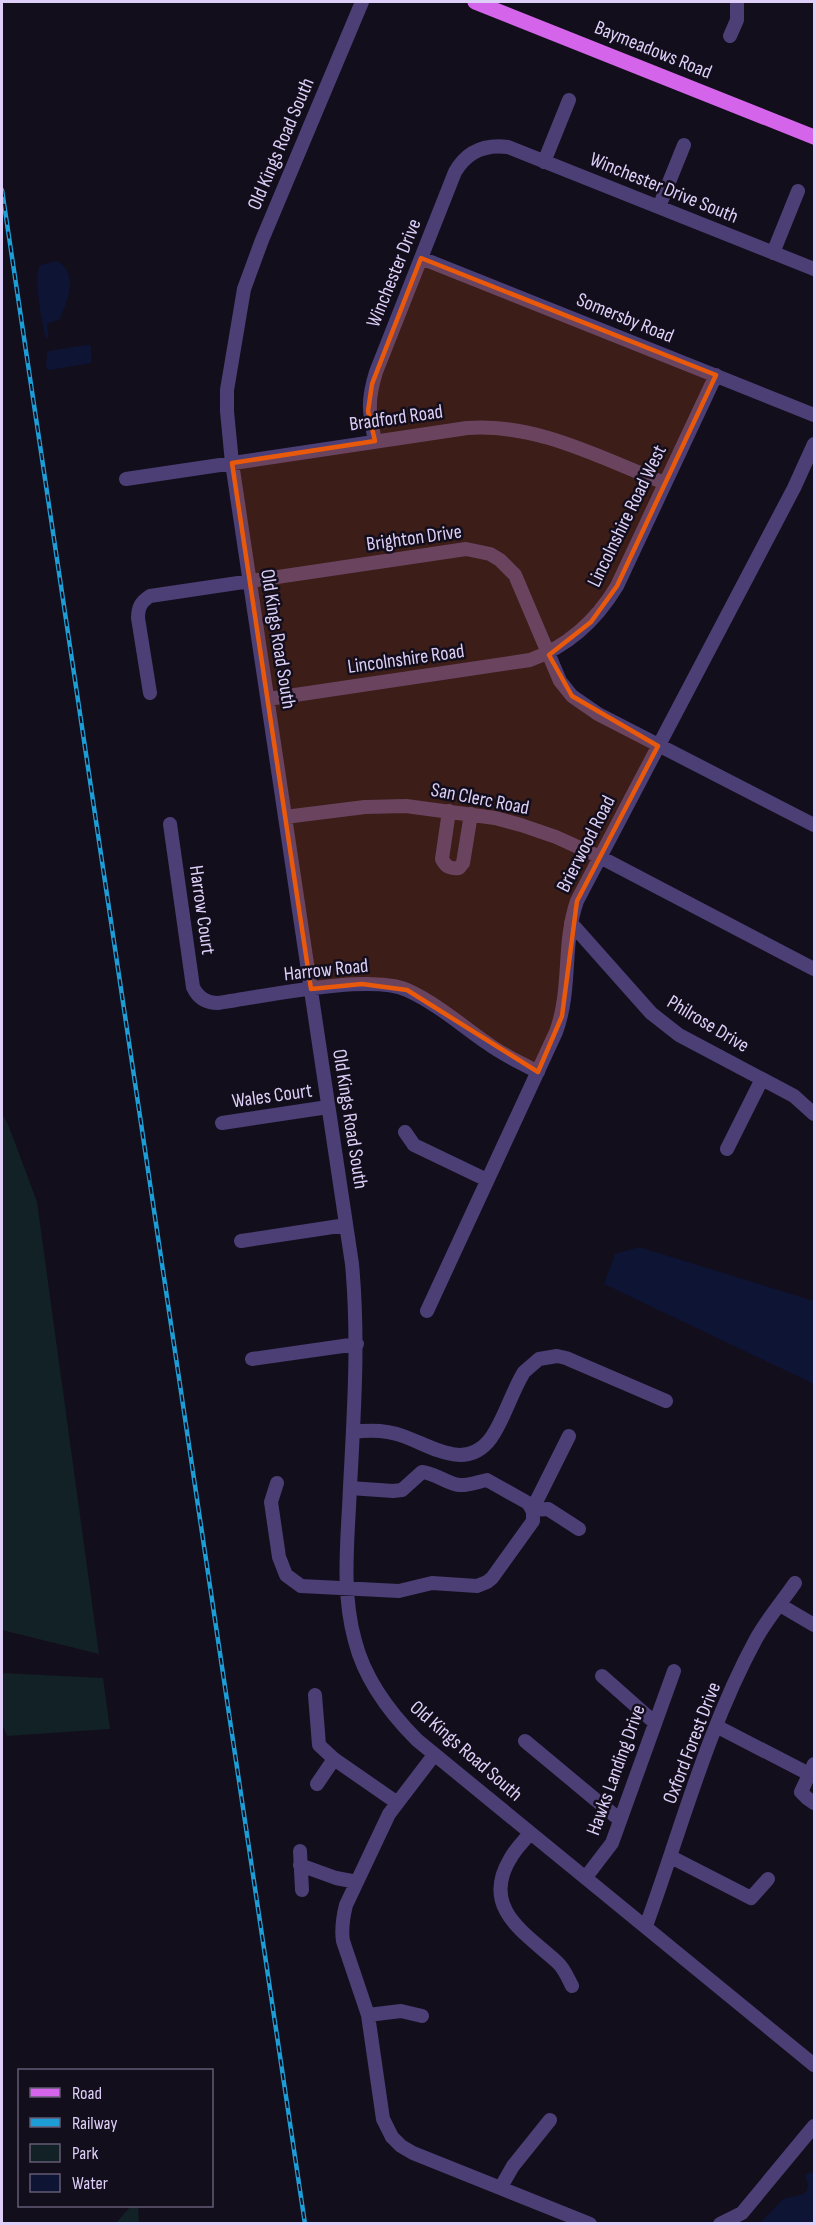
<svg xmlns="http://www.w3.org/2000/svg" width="816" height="2225" font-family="'Sofia Sans Condensed',sans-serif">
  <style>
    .green { fill: #122125 }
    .water { fill: #0e1434 }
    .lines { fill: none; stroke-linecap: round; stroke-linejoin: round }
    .minor { stroke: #4c3f75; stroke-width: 14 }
    .major { stroke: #d465ea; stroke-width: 15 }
    .rail-casing { stroke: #1d9dd6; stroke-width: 4.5 }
    .rail { stroke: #130e1c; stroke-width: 2; stroke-dasharray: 7; stroke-linecap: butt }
    .marked { fill: #e8590c; fill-opacity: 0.2; stroke: #e8590c; stroke-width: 4.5; stroke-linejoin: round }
    .labels { text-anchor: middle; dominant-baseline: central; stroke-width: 5; stroke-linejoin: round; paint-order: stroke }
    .street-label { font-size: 20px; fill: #ddcff8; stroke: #130e1c }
  </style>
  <rect width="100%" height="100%" fill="#130e1c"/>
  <path class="green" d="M2,1113l7,14 28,75 62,452 -97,-24z
    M2,1673l101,5 7,51 -103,7 -5,-12z
    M131,2206h7l1,17h-23z"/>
  <path class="water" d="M57,261c23,13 10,40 3,58l-11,4 -2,3 2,11 -3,1c-4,-14 -13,-61 -6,-73z
    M86,345l5,1v17l-42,7 -3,-2 1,-15 2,-2z
    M639,1247l175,54v83l-210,-100 11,-30z
    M809,2172l5,2v49h-54l23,-24c15,-5 31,0 22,-24z"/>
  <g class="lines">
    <path class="minor" d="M362,2l-100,238 -18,49 -17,101v21l5,52 120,801c7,75 2,148 -2,223 -2,51 -9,104 5,154 10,39 34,71 62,99l397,325
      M730,36l7,-16v-18
      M544,162l25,-62
      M659,207l25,-62
      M773,253l25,-62
      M421,258l393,157
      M375,441c-6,-29 -8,-40 1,-69l79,-200c12,-21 30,-28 53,-25l306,122
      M126,479l341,-51c71,-5 133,30 198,55
      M150,693l-12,-75c0,-11 3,-16 12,-22l316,-47 24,5 10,6 15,15 45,106 12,15 26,18 216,111
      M268,699l262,-39c39,-14 66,-39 87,-74l99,-211
      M449,811l-7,48c4,8 8,10 17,9l4,-5 8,-49
      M285,817l80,-10 41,-1 89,12 26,7 35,12 44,20 214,112
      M170,824l23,163c5,11 13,16 25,16 44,-6 151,-30 189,-13 29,13 54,35 80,53 16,12 34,20 51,29
      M571,923l80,90 28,22 115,61 20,18
      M222,1123l106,-16
      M405,1132l9,13 73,35
      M727,1149l35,-70
      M241,1241l105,-16
      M427,1311l129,-279c16,-43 6,-88 21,-131l217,-413 20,-44
      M252,1359l105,-15
      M353,1432c16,-2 34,-2 50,4 29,10 63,36 88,2 14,-20 20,-45 33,-66l15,-13 18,-3 9,2 100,43
      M277,1483l-6,19 8,55 7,18 15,11 98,5 33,-8 45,3 10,-4 5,-4 41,-57v-10l-5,-8 -41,-23c-10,2 -19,6 -28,5 -13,-2 -24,-12 -37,-13l-20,18 -9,1 -43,-3
      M532,1510l37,-74
      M532,1510l16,-1 31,20
      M780,1605l34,20
      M602,1676l52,46
      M315,1695l4,50 15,14 62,43
      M716,1726l93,48
      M525,1741l95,79
      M434,1755l-45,59 -43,91c-3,12 -5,23 -3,36l25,74 15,104 9,18 9,9 12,7 177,71
      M814,1764l-13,28 6,6 7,5
      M317,1784l17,-25
      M530,1833c-6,8 -15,16 -20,26 -30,50 17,75 47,103 7,6 11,16 15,24
      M300,1851l2,39
      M671,1857l80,41 17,-19
      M300,1865l36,13 21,4
      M586,1877l26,-34 62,-172
      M646,1926c35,-96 61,-197 110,-287 11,-20 26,-37 39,-56
      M368,2015l33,-4 21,5
      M501,2187l12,-21 37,-46
      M720,2224l22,-11 72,-87"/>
    <path class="major" d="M475,2l339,135"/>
    <g class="rail-casing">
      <path id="rail" d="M2,190l303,2034"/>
    </g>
    <use href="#rail" class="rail"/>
  </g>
  <path class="marked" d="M421,258l295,117 -99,211 -26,36 -42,33 23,41 86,50 -81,155 -15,115 -24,56 -131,-82 -45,-6 -51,5 -79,-526 143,-22 -7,-30 4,-27z"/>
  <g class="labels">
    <g class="street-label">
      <text transform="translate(653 50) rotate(22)">Baymeadows Road</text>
      <text transform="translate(281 144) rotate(-67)">Old Kings Road South</text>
      <text transform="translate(664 188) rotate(22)">Winchester Drive South</text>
      <text transform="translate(394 273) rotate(-68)">Winchester Drive</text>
      <text transform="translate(625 318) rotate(22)">Somersby Road</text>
      <text transform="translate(396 418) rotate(-8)">Bradford Road</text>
      <text transform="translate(627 516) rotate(-64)">Lincolnshire Road West</text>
      <text transform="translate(414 538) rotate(-8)">Brighton Drive</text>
      <text transform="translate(278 639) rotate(81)">Old Kings Road South</text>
      <text transform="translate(406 659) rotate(-8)">Lincolnshire Road</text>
      <text transform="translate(480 799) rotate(11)">San Clerc Road</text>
      <text transform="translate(586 844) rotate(-63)">Brierwood Road</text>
      <text transform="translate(202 910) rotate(82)">Harrow Court</text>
      <text transform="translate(326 970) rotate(-6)">Harrow Road</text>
      <text transform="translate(708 1024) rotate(31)">Philrose Drive</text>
      <text transform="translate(272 1096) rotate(-8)">Wales Court</text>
      <text transform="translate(350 1119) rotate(81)">Old Kings Road South</text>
      <text transform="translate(692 1743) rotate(-69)">Oxford Forest Drive</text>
      <text transform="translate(466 1751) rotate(41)">Old Kings Road South</text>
      <text transform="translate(616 1770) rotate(-70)">Hawks Landing Drive</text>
    </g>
  </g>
  <rect width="816" height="2225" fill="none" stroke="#ddcff8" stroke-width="6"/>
  <rect x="18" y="2069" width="195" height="138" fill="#130e1c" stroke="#645b74" stroke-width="1.5"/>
  <rect x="30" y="2088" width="30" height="9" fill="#d465ea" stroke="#645b74" stroke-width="1.5"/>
  <text x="72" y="2099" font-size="18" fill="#ddcff8">Road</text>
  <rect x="30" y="2118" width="30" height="9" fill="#1d9dd6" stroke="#645b74" stroke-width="1.5"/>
  <text x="72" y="2129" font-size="18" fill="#ddcff8">Railway</text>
  <rect x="30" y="2144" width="30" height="18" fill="#122125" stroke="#645b74" stroke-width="1.5"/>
  <text x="72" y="2159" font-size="18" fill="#ddcff8">Park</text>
  <rect x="30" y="2174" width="30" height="18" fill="#0e1434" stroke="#645b74" stroke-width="1.5"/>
  <text x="72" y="2189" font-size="18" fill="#ddcff8">Water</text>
</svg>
